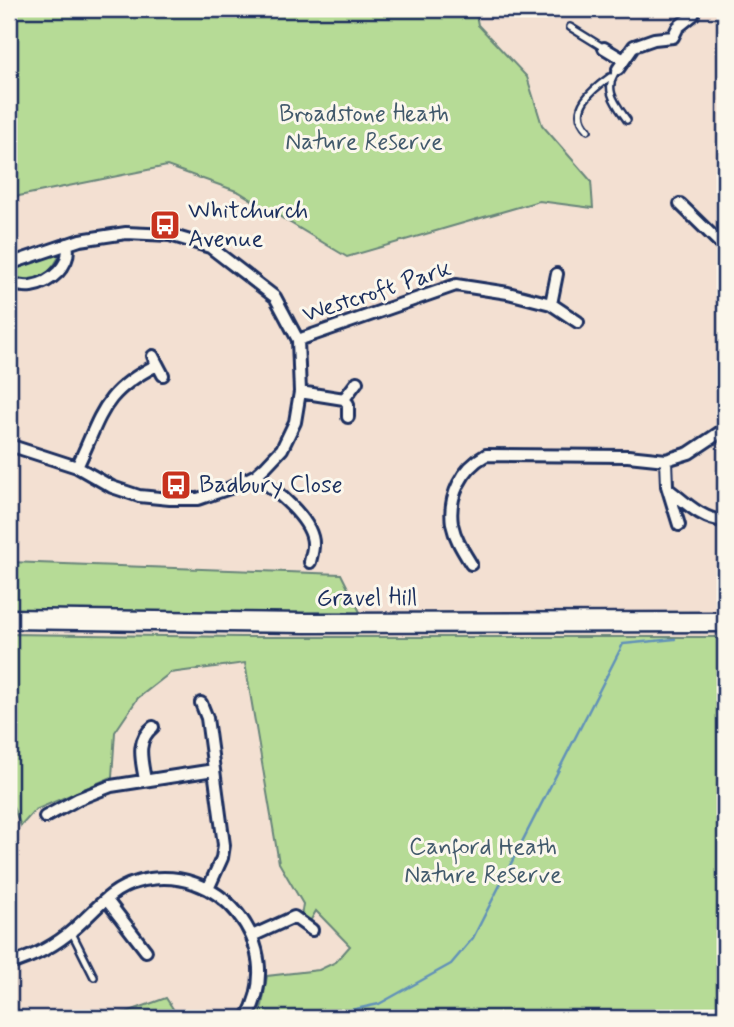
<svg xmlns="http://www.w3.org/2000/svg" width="734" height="1027" font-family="Mynerve,sans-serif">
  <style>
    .green { fill: #b6db96; stroke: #68857a; stroke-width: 2 }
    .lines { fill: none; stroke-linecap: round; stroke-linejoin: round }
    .stream { stroke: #6292b8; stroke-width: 2.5 }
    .service-casing { stroke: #1b2f5e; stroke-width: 10 }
    .minor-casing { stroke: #1b2f5e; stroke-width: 16 }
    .primary-casing { stroke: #1b2f5e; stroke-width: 23 }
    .service { stroke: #fbf7ec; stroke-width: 5 }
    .minor { stroke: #fbf7ec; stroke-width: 10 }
    .primary { stroke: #fbf7ec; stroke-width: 18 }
    .labels { text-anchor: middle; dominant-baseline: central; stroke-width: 6; stroke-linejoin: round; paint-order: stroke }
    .park-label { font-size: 24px; fill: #425a6c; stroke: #fbf7ec }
    .poi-label { font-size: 24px; fill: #1b2f5e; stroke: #fbf7ec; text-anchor: start }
    .street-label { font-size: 24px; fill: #1b2f5e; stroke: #fbf7ec }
  </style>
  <rect width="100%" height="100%" fill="#f3e0d2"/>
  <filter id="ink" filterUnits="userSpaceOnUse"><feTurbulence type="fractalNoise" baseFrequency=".0143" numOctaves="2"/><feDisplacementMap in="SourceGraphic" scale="14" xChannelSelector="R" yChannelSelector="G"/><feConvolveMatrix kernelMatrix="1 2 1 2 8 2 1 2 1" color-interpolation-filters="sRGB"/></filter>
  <g filter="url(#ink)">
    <path class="green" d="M9,9h466l3,16 49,52 15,48 49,56 2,27 -54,-7 -192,56 -108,-65 -72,-26 -158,32z
      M58,252l2,3c-13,25 -24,29 -51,24v-11z
      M9,562l332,12 21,42 -353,-4z
      M9,634l232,3h484v381h-470l7,-12 5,-30 52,-6 17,-8 14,-16 -34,-35 -7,12 -8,-6 2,-13 -24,-41 -34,-200 -75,10 -32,25 -23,34 -3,45 -77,33 -14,16 -12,-28z
      M166,998l13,20h-161l22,-4 45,4 42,-6z"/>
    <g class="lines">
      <path class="stream" d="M314,1018l65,-14 72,-40 22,-26 150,-294 52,-5"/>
      <g class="service-casing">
        <path id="service" d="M570,27l34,21
          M618,69c-16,19 -3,34 9,51
          M588,130c-21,-21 5,-41 22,-53
          M71,931l23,46"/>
      </g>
      <g class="minor-casing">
        <path id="minor" d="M604,48l20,12
          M618,69l16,-23 20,-7 19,-2 5,-10 15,-12 1,-6
          M680,204l45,44
          M9,264l71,-24 46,-7 44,2 40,12 65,50 23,43 2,52 -5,30 -13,27 -16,17 -10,9 -26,13 -32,11h-28l-31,-3 -27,-9 -35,-20 -68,-22
          M9,283c7,2 14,4 22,3 20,-3 41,-21 36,-42
          M551,304l6,-30
          M298,340l158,-55 52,8 43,11 27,18
          M153,356l10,19
          M300,392l44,7 4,5v13
          M344,399l13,-17
          M666,460l1,26 12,39
          M77,467c25,-52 24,-74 80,-102
          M256,475c18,15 59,45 57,71 0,5 -2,11 -3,16
          M668,489c17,13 34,31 57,32
          M471,564c-8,-13 -16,-25 -19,-40 -4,-28 10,-56 34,-69l142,1 38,4 23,-7 36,-24
          M201,703l6,15 7,52
          M145,780c-3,-19 -10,-39 8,-53
          M45,817l33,-18 33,-13 103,-16 10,75 -2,13 -14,31
          M106,899l40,52
          M252,936l42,-19 18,13
          M9,964c24,-7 46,-18 65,-35 21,-18 36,-40 63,-47 81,-23 151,62 110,136"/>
      </g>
      <g class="primary-casing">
        <path id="primary" d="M9,619l296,4 420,-1"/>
      </g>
      <use href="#service" class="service"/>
      <use href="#minor" class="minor"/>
      <use href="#primary" class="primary"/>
    </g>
  </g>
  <defs>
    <g id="bus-square" transform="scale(1.575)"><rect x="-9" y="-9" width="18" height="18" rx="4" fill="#c8321e" stroke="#fbf7ec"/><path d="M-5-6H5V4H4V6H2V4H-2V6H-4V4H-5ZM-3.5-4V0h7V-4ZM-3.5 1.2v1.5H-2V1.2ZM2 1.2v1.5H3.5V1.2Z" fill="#fff"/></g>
  </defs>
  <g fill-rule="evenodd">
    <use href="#bus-square" x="165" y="225"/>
    <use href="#bus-square" x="176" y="485"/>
  </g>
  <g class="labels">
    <g class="park-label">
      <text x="364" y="114">Broadstone Heath<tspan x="364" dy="28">Nature Reserve</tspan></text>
      <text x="483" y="847">Canford Heath<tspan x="483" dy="28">Nature Reserve</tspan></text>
    </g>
    <g class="poi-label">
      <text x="188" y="211">Whitchurch<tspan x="188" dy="28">Avenue</tspan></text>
      <text x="199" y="485">Badbury Close</text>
    </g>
    <g class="street-label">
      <text transform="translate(377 292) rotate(-18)">Westcroft Park</text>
      <text x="367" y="598">Gravel Hill</text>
    </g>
  </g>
  <rect width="734" height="1027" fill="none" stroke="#fbf7ec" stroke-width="35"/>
  <rect x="18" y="18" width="699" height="992" fill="none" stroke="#1b2f5e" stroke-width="2.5" filter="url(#ink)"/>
</svg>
